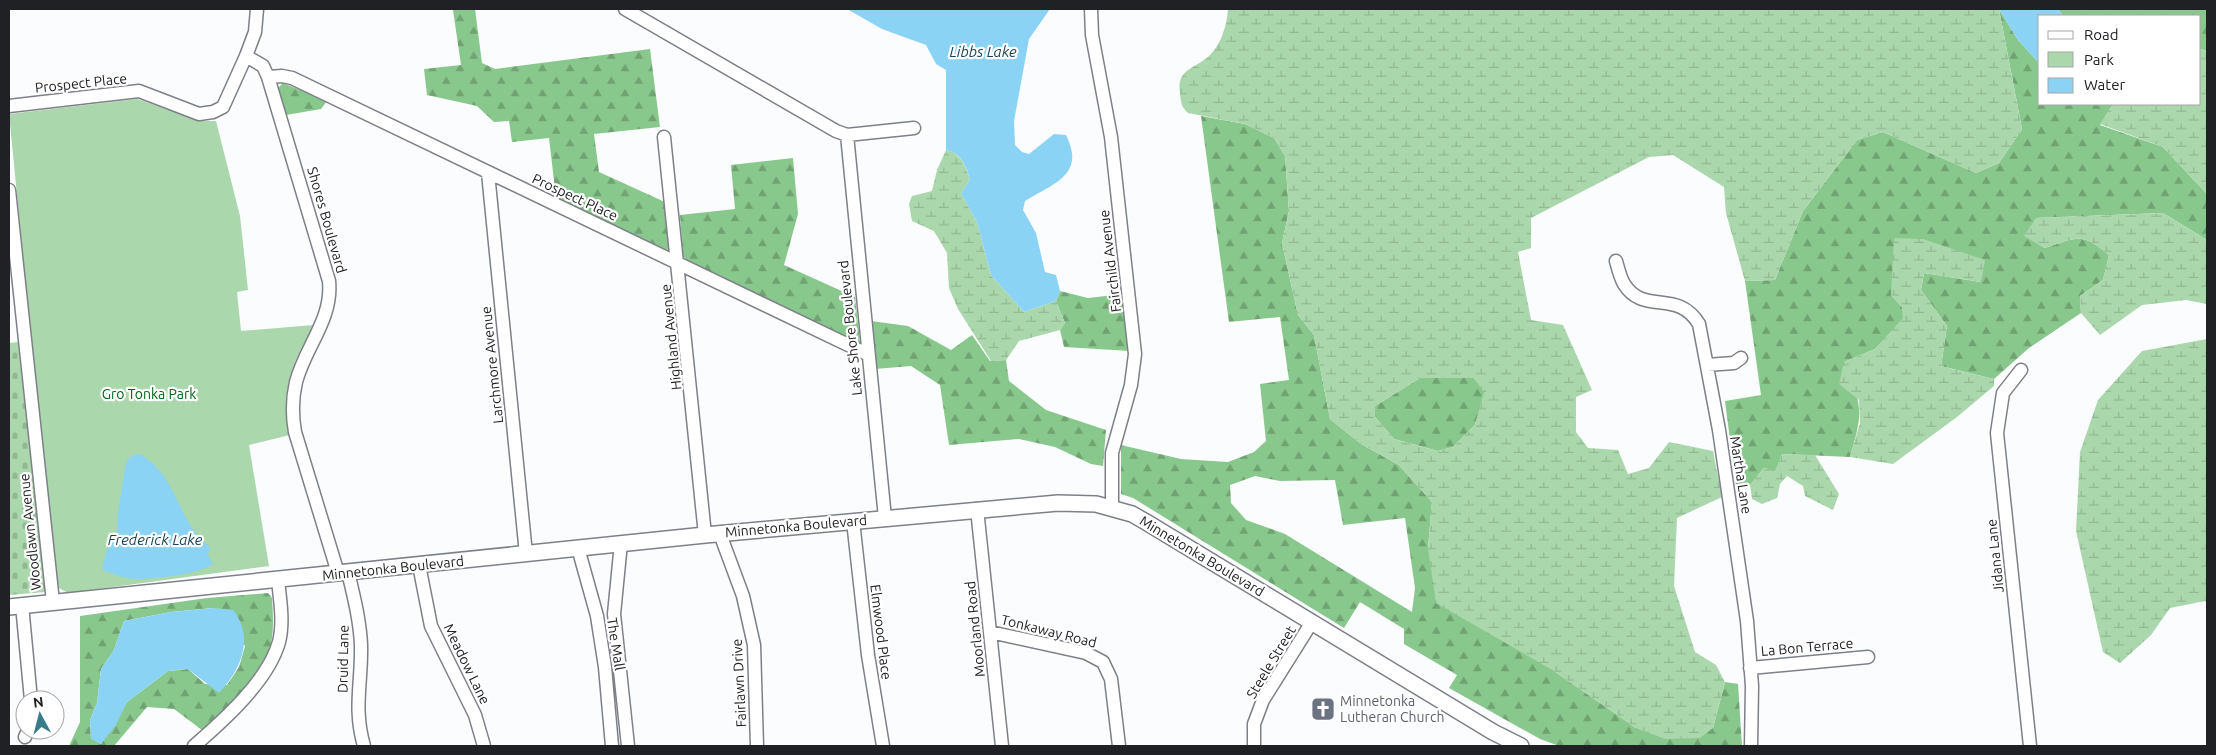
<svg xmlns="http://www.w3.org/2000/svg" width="2216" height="755" font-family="Ubuntu,sans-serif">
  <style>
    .green { fill: #aad7ab }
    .forest { fill: url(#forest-firs); fill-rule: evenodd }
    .wetland { fill: url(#wetland-marsh); fill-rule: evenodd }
    .cemetery { fill: url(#cemetery-stones) }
    .water { fill: #8bd3f4 }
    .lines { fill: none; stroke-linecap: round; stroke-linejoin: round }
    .minor-casing { stroke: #7e8088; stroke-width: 15 }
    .major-casing { stroke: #7e8088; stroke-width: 18 }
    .minor { stroke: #fff; stroke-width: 12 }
    .major { stroke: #fff; stroke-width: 15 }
    .labels { text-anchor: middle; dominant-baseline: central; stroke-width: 4.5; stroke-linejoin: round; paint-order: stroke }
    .street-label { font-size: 14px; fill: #202124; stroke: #fff }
    .park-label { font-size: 14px; fill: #006318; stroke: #fff }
    .worship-label { font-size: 14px; fill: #5b616d; stroke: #fff; text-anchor: start }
    .water-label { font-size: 15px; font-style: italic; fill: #1c4557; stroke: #fff }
  </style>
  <defs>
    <pattern id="forest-firs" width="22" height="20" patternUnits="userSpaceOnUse" patternTransform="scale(1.25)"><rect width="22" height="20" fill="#89c88c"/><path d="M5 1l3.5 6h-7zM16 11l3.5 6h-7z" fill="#70a272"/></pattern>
    <pattern id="wetland-marsh" width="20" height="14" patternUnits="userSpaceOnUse" patternTransform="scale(1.25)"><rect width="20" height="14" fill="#aad7ab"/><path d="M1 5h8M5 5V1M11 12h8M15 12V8" fill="none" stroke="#92b893"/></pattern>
    <pattern id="cemetery-stones" width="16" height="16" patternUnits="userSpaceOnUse" patternTransform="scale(1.25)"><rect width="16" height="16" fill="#aad7ab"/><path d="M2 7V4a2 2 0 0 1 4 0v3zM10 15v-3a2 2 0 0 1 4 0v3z" fill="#92b893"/></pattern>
  </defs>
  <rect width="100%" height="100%" fill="#fbfcfd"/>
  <path class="green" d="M137,99l64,22h15l24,95 8,74 -11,2 4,39 73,-6c-24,44 -32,59 -24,110l-41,10 20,121 -201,27 -9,-5 -4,-11 -46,-463z"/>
  <path class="forest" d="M457,9h18l7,54 13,6 155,-20 10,78 -66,7 5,38 68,31 5,43 -5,4 -111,-52 -7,-60 -37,4 -3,-21 -15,1 -17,-16 -50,-11 -3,-26 37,-4 -8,-55z
    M1999,9l19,31 22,24v40h73l-13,21 63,22 44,47v46l-44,-27 -127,5 8,30c33,-10 37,-17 65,7l-6,25 -23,16 1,17 -52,35 -35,31 -53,-13 6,-40 -26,-36 3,-17 57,9 -58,-43 -32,56 11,12 2,11 -29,31 -31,13c18,44 20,48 6,95l-68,-3 -7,18 -11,-4 -14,17 -14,1 -11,-85 36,-6 -16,-114 30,-1 28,-69 54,-71 26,-8 93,41 23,-10 23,-34z
    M2058,9h149v42l-7,-2v-33h-137z
    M283,83l44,18 -6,8 -35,6 -8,-27z
    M1201,116l44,8 29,14 11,18 4,55 -7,32 16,72 16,20 16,84 31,25 38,21 33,37 -4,46 126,123 82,57h77l12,-46 13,2 4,62h-183l-19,-7 -91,-51 8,-13 -53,-31v-15l-44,-27 -16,26 -211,-130 -12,-4v-49l60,14 47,3 26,-10 12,-11 -6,-57 29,-4 -9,-63 -51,5zM1255,476l25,5 55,-1 8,45 62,-7 10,70 -3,24 -127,-78 -39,-14 -15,-17 -1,-18z
    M793,158l5,56 -14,51 71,32 5,45 -3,1 -169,-82 -5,-5 -3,-41 55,-6 -4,-44z
    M1060,291l28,7 35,-4 7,57 -66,-4 -4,-17 5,-7 -9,-22z
    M871,321l37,5 43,24 21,-15 18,26 16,-1 3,21 37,29 60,20 -3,36 -12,-2 -36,-17 -36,-8 -70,6 -9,-60 -29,-19 -36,3z
    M1420,378h54l11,14 -10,33 -22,22 -15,4 -44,-12 -19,-22v-11z
    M268,593l4,5c1,15 2,31 -1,46 -5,30 -47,67 -69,86l-28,-21 -27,-2 -33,39h-45l11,-24v-106l127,-18zM213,608l32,38 -6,21 -12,18 -22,-1 -17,-15 -20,2 -41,31 -26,42 -10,-6 -1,-18 7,-17 4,-34 13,-19 10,-29 47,-9z"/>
  <path class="wetland" d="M1228,9h771l23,120 -23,34 -23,10 -93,-41 -26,8 -54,71 -28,69 -30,1 -19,-68 -2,-26 -51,-32 -24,2 -118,61v30l-13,4 13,68 32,5 29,65 -16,7v35l12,16 30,2 10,24 21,-6 20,-26 44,9 9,46 -45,21 -3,68 21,66 21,13 9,17 -12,46 -13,10 -35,1 -29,-11 -82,-57 -118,-68 -8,-55 4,-46 -33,-37 -38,-21 -31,-25 -16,-84 -16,-20 -16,-72 7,-32 -4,-55 -11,-18 -29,-14 -57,-11c-7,-6 -7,-11 -8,-20 -4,-25 16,-24 30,-38 12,-12 17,-31 18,-46zM1420,378h54l10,14 -9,33 -22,22 -15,4 -44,-12 -19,-22v-11z
    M2200,49l7,2v143l-44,-47 -63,-23 13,-20h87z
    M946,150c16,3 20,17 24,30l-9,13 16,29 14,53 33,37 32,-11 9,22 -5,7 -41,11 -13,19 -15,1 -33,-52 -9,-21 -2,-35 -13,-22 -22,-10 -3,-17 3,-8 20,-5 5,-21z
    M2163,213l44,27v64l-21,-4 -44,5 -42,30 -19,-22 -1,-17 23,-16 6,-25c-28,-24 -32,-17 -65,-7l-20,-12 12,-18z
    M1894,238l29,1 62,21 -4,22 -57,-9 -3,17 26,36 -6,40 53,13v7l-37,31 -64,47 -43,-7 10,-34 -1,-23 -20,-16 5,-22 31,-13 28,-31 -1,-11 -11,-12z
    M2207,339v264l-2,-2 -35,7 -19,27 -31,28 -17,-11 -27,-121 4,-79 18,-52 44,-49z
    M1782,454l33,1 24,39 -6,16 -28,-14 -2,-10 -16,-10 -7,8 -3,14 -15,6 -10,-5 -2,-14 14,-17 11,3z"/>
  <path class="cemetery" d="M18,342l27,250 -36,3v-252z"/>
  <path class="water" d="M847,9h203l-21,30 -15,82 1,24 7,7 7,2 25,-20 12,1c20,40 -12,48 -41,66l-2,9 13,23 9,39 11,3 4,16 -4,10 -32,11 -33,-37 -14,-53 -16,-29 9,-13c-4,-14 -8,-27 -24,-30v-80l-10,-6 -10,-19 -44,-16z
    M1999,9h59l5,7h-23v48l-22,-24z
    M140,454c40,24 36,68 70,93l-2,8 5,9c-13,10 -59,15 -77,15 -11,0 -24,-6 -34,-9l5,-21 10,-17 1,-20 8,-50 7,-7z
    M213,608l20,2c22,27 8,60 -14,83l-31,-24 -20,2 -41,31 -11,23 -15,19 -10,-5 -1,-19 7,-17 4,-34 13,-19 10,-29 47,-9z"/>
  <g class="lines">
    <g class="minor-casing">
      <path id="minor" d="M625,9l211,122 11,4 67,-7
        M1091,9l1,26 19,102 24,217 -4,31 -19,68v55
        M246,56l17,10 5,11 61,204c4,38 -24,66 -33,101 -4,17 -4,33 -1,50l43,141
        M268,77l14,-1 10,2 575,276
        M9,106l130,-15 60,23 14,-2 10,-5 23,-51 9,-24 2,-23
        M847,135l38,383
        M664,137l41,398
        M488,173l38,381
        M9,190l44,412
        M1616,261c2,7 4,16 8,23 20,32 53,4 75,40l20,106 28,191 5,65 -1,60
        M1707,365l27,-2 7,-5
        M2021,370l-18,23 -6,40 33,313
        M977,509l25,237
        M853,521l15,134 15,91
        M720,534l23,62 11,49 3,101
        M621,543l-7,71 14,132
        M578,548l19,68 8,51 7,79
        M419,565l12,61 44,89 9,31
        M348,572c6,25 12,49 13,73 1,38 -8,63 3,101
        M22,605l9,95
        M990,632l96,21 17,9 8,17 8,67
        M1750,668l118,-11
        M25,737l3,-7
        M194,746c30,-26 74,-65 85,-104 5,-20 1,-42 -1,-62
        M1254,746v-22l9,-24 49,-78"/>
    </g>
    <g class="major-casing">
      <path id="major" d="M9,607l696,-72 353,-32 38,1 36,10 14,8 347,210 28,14"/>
    </g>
    <use href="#minor" class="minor"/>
    <use href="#major" class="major"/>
  </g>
  <defs>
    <g id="church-square" transform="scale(1.25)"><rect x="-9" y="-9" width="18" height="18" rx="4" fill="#6b7280" stroke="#fff"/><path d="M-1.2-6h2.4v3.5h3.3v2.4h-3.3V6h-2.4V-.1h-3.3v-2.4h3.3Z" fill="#fff"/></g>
  </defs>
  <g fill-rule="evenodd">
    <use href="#church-square" x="1323" y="709"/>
  </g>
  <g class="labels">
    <g class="street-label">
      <text transform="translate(81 83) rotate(-6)">Prospect Place</text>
      <text transform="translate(575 197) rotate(25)">Prospect Place</text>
      <text transform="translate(327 220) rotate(74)">Shores Boulevard</text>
      <text transform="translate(1110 261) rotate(-97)">Fairchild Avenue</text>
      <text transform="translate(850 328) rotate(-96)">Lake Shore Boulevard</text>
      <text transform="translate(671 337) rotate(-96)">Highland Avenue</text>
      <text transform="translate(492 365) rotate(-96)">Larchmore Avenue</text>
      <text transform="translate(1741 475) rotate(81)">Martha Lane</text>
      <text transform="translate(796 526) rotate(-5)">Minnetonka Boulevard</text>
      <text transform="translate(30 532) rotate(-96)">Woodlawn Avenue</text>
      <text transform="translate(1202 556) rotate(31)">Minnetonka Boulevard</text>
      <text transform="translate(1995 556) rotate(-96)">Jidana Lane</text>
      <text transform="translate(393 568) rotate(-6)">Minnetonka Boulevard</text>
      <text transform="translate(975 629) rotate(-96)">Moorland Road</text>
      <text transform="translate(1049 631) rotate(14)">Tonkaway Road</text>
      <text transform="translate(881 632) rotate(83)">Elmwood Place</text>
      <text transform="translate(616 644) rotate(81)">The Mall</text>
      <text transform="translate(1807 647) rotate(-5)">La Bon Terrace</text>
      <text transform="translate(343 659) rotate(-89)">Druid Lane</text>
      <text transform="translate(1271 662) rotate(-59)">Steele Street</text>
      <text transform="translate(467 664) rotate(64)">Meadow Lane</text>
      <text transform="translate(739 683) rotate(-93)">Fairlawn Drive</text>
    </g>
    <g class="park-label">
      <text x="149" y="394">Gro Tonka Park</text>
    </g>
    <g class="worship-label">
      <text x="1340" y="701">Minnetonka<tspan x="1340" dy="16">Lutheran Church</tspan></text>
    </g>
    <g class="water-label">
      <text x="983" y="51">Libbs Lake</text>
      <text x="155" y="539">Frederick Lake</text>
    </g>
  </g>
  <rect width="2216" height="755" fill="none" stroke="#202124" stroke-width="20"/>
  <rect x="2038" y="15" width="162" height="90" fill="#ffffff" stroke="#a6a6a7"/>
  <rect x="2048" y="31" width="25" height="8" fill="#ffffff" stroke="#a6a6a7"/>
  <text x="2084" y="40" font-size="15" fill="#202124">Road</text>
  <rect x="2048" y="52" width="25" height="15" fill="#aad7ab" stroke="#a6a6a7"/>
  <text x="2084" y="65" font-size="15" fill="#202124">Park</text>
  <rect x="2048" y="78" width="25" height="15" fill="#8bd3f4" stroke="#a6a6a7"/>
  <text x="2084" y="90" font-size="15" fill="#202124">Water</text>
  <g transform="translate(40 715) rotate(353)"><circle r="24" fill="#ffffff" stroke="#a6a6a7"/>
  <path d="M0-4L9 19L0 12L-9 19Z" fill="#387c8a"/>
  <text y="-8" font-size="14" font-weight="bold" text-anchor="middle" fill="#202124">N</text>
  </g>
</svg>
